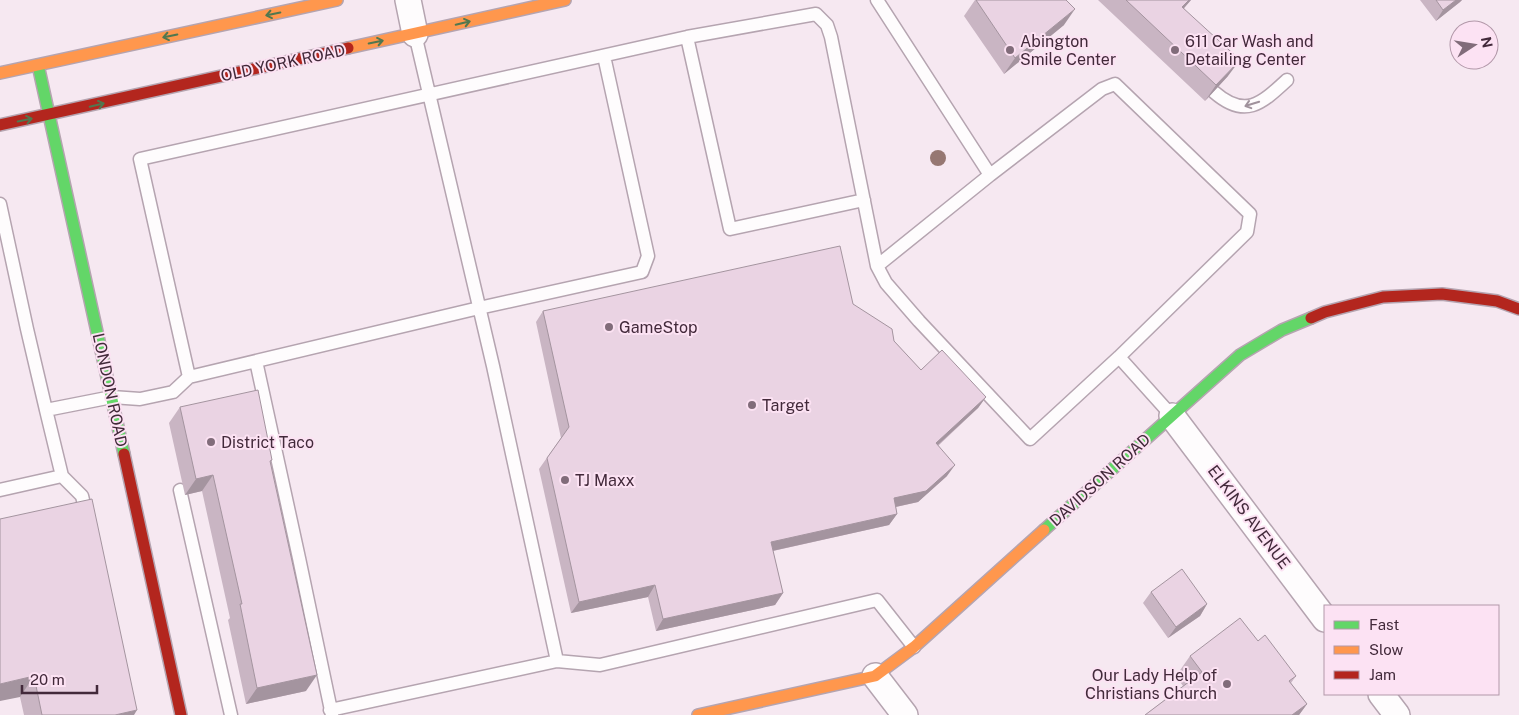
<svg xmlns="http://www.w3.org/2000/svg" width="1519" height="715" font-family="'Public Sans',sans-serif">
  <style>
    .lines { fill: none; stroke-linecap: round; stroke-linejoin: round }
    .lane-casing { stroke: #b5a4b0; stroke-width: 15 }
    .street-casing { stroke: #b5a4b0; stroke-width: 28 }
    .fast-casing { stroke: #b5a4b0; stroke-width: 14 }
    .slow-casing { stroke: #b5a4b0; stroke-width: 14 }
    .jam-casing { stroke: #b5a4b0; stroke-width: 14 }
    .lane { stroke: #fefcfd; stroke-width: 12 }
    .street { stroke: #fefcfd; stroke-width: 25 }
    .fast { stroke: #63d668; stroke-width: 11 }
    .slow { stroke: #ff974d; stroke-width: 11 }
    .jam { stroke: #b3261e; stroke-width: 11 }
    .tree { fill: #967772 }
    .wall { fill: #c9b5c3 }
    .shaded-wall { fill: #a4949f }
    .building { fill: #ead3e3; stroke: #a4949f }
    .oneway { stroke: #51774f }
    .oneway2 { stroke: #a0929c }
    .poi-dot { fill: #816c7a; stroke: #fce2f3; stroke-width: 2 }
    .labels { text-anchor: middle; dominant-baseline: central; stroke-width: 4; stroke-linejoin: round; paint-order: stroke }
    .poi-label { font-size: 16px; fill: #42293a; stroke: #fce2f3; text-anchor: start }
    .street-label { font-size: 16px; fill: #42293a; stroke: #fce2f3 }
  </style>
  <rect width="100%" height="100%" fill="#f6e8f1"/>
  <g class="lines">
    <g class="lane-casing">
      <path id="lane" d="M877,0l113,175
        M415,34l78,332 64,295 43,4 277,-65 37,47
        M687,37l43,192 134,-29
        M1214,92c31,27 47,12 73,-12
        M0,204l27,125 19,81
        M1119,357l53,59
        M256,361l43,197 33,157
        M189,377l-49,-218 547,-122 129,-23 11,11 4,12 46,229 9,17 33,38 111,118 89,-82 128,-125 3,-18 -135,-130 -13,5 -112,86 -113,91
        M62,476l20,20 5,21
        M0,490l62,-14 -16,-66 66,-13 28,2 33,-7 16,-15 290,-69 163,-36 6,-16 -44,-200
        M180,490l51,225
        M330,710l227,-49"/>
    </g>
    <g class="street-casing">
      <path id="street" d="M408,0l7,34
        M1172,416l153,203
        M875,676l30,39
        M1381,694l16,21"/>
    </g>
    <g class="fast-casing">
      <path id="fast" d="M38,65l86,389
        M1044,530l196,-175 42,-25 29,-12"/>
    </g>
    <g class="slow-casing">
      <path id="slow" d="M348,48l217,-48
        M0,73l337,-73
        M698,715l177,-39 39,-29 130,-117"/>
    </g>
    <g class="jam-casing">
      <path id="jam" d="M0,125l348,-77
        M1311,318l14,-6 58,-15 59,-3 55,7 22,8
        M124,454l57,261"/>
    </g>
    <use href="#lane" class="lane"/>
    <use href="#street" class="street"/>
    <use href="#fast" class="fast"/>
    <use href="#slow" class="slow"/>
    <use href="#jam" class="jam"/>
  </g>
  <circle class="tree" cx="938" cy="158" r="8"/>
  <path class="wall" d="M975,0l89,25 -60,49 -40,-58z
    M1098,0h93l-7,8 44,68 -23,25z
    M1420,0h42l-2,2 -24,19z
    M853,304l41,37 27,29 65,27 -8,11 -40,38 9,30 -29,26 -22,5 1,7 -8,11 -116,26 10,42 -8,12 -119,26 -8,-34 -77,16 -32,-144 22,-31 -25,-116 7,-11z
    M180,407l92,53 -1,2 35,229 -60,13 -18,-84 2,-2 -28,-127 -17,4 -16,-72z
    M0,519l134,196h-110l-4,-18z
    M1151,592l56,12 -7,12 -32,22 -25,-35z
    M1258,641l38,35 -5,7 16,21 -8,11h-154l38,-29 -7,-10 14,-20z"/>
  <path class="shaded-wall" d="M1189,0h2l-20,23 11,-16z
    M1456,0h6l-2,2 -24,19 7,-11z
    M1075,9l-11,16 -60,49 11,-16z
    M1240,60l-12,16 -23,25 11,-16z
    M986,397l-8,11 -50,46 8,-11z
    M955,465l-8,11 -29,26 -32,7 8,-11z
    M213,475l-11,16 -17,4 11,-16z
    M897,514l-8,11 -126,28 8,-11z
    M655,585l-7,12 -77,16 8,-11z
    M783,593l-8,12 -119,26 7,-12z
    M1207,604l-7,12 -32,22 8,-11z
    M317,675l-11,16 -60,13 11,-16z
    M34,676l-14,21 -20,4v-17z
    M1307,704l-8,11h-7z
    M137,710l-3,5h-19z"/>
  <path class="building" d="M976,0h90l9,9 -60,49z
    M1126,0h63l-7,7 58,53 -24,25z
    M1436,0h20l-13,10z
    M840,246l13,58 39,25 2,12 27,29 21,-20 44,47 -50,46 19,22 -29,26 -32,7 3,16 -126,28 12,51 -120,26 -8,-34 -76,17 -32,-144 22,-31 -26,-116z
    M258,390l14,70 -2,1 47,214 -60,13 -17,-84h2l-29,-129 -17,4 -16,-72z
    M92,499l45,211 -22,5h-73l-8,-39 -34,8v-165z
    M1182,569l25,35 -31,23 -25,-35z
    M1240,618l18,23 7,-6 31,41 -7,5 18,23 -15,11h-147l57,-43 -12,-16z"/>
  <defs><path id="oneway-shaft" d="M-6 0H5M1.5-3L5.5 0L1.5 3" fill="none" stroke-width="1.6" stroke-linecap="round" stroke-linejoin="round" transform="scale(1.25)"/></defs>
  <g class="oneway">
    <use href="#oneway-shaft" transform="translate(273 14) rotate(168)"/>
    <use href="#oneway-shaft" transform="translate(463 23) rotate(-13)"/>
    <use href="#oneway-shaft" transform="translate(170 36) rotate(168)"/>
    <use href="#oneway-shaft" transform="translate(376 42) rotate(-12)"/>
    <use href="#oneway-shaft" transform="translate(97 105) rotate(-13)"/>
    <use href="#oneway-shaft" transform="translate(25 120) rotate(-12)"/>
  </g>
  <use class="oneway2" href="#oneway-shaft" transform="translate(1252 104) rotate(163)"/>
  <g class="poi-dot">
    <circle cx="1010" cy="50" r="5"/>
    <circle cx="1175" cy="50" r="5"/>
    <circle cx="609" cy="327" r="5"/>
    <circle cx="752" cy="405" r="5"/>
    <circle cx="211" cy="442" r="5"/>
    <circle cx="565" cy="480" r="5"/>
    <circle cx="1227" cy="684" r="5"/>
  </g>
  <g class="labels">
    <g class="poi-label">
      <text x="1020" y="41">Abington<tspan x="1020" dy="18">Smile Center</tspan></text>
      <text x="1185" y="41">611 Car Wash and<tspan x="1185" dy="18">Detailing Center</tspan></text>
      <text x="619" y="327">GameStop</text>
      <text x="762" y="405">Target</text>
      <text x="221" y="442">District Taco</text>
      <text x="575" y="480">TJ Maxx</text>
      <text x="1217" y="675" text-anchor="end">Our Lady Help of<tspan x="1217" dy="18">Christians Church</tspan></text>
    </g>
    <g class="street-label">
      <text transform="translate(283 63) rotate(-12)">OLD YORK ROAD</text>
      <text transform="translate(110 390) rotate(78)">LONDON ROAD</text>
      <text transform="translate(1100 480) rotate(-42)">DAVIDSON ROAD</text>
      <text transform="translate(1249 517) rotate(53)">ELKINS AVENUE</text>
    </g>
  </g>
  <rect x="1324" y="605" width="175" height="90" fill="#fce2f3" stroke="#b298a9"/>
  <rect x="1334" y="621" width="25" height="8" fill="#63d668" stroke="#b298a9"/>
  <text x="1369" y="630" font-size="15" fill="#42293a">Fast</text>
  <rect x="1334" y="646" width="25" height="8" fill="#ff974d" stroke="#b298a9"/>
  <text x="1369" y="655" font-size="15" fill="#42293a">Slow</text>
  <rect x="1334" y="671" width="25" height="8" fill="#b3261e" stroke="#b298a9"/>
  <text x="1369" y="680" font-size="15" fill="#42293a">Jam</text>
  <g transform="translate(1474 45) rotate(78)"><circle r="24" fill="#fce2f3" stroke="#b298a9"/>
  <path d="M0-4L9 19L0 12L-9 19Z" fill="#816c7a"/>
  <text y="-8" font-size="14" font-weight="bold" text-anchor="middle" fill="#42293a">N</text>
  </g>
  <path d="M22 685v8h75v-8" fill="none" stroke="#42293a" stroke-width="2.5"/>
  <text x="30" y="685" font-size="15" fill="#42293a" stroke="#fce2f3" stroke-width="4" paint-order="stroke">20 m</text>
</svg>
